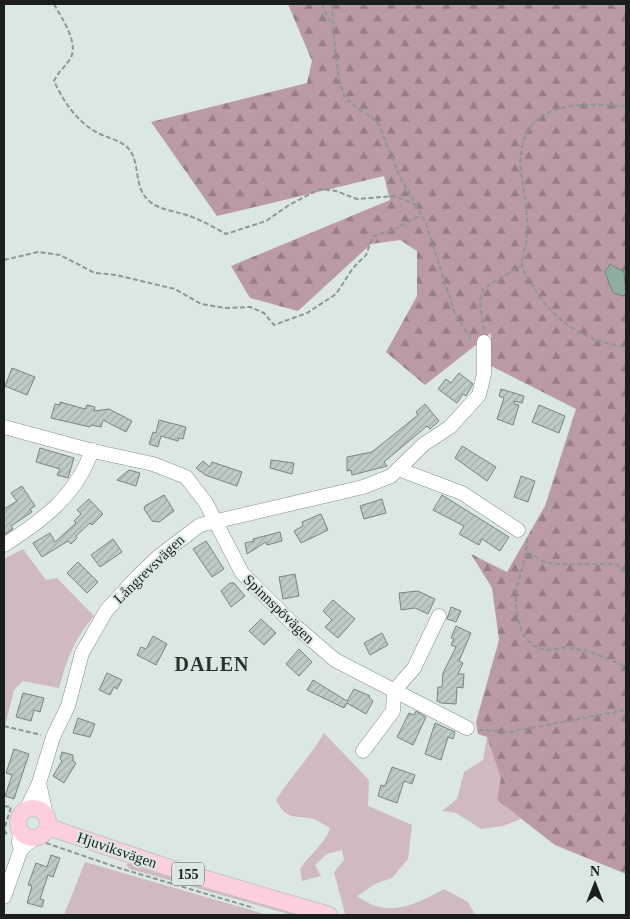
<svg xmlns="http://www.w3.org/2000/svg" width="630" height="919" font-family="'Times New Roman',serif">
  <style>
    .green { fill: #d1b9c1 }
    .forest { fill: url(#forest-firs) }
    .water { fill: #90ae9d; stroke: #6d8376 }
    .building { fill: url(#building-hatch); stroke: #78847d }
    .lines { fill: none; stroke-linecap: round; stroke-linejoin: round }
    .minor-casing { stroke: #849089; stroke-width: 15 }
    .major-casing { stroke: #c3c5c4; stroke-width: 18 }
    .path { stroke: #8e9893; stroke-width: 2; stroke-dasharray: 5 2.5; stroke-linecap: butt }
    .minor { stroke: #fff; stroke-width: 14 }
    .major { stroke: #fccede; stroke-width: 16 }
    .labels { text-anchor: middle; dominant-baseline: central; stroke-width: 4; stroke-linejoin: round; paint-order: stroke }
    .shield { fill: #dbe8e1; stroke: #545b57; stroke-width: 1 }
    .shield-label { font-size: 14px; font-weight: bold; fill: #1a1f1c }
    .street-label { font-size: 15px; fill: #1a1f1c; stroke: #dbe8e1 }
    .district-label { font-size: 20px; font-weight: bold; letter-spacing: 1px; fill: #28322d; stroke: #dbe8e1 }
  </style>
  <defs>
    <pattern id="forest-firs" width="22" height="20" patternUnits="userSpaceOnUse" patternTransform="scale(1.25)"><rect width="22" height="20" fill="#ba9aa5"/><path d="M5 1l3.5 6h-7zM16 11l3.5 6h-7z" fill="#967d86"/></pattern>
    <pattern id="building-hatch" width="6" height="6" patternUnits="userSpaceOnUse" patternTransform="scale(1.25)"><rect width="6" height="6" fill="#becbc4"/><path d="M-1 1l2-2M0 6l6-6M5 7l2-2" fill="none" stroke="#a3aea8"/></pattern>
  </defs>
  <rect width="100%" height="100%" fill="#dbe8e1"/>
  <path class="green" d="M23,549l23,31 11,-2 37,38c-19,21 -28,45 -35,72l-36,-7 -9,9 -9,36 -1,-167z
    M324,733l45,47 -1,26 44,19 -4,34 -16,19 -17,6 -18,12c30,23 58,9 87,-7l24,13 7,13 -130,-1 -11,-42 10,-12 -2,-10 -15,4 -12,11 6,11 -19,5 -2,-12c9,-14 25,-25 30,-41 -5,-3 -10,-6 -14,-8 -21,-7 -28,3 -40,-20 15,-24 34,-43 48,-67z
    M487,737l15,41 -5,22 24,19 -18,7 -22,3 -25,-16 -14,-2 15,-12 7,-27 19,-12z
    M85,862l183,53h-204z
    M129,863l11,4 168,48h-16l-162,-46 -4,-4z"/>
  <path class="forest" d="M288,4h338v274l-2,-6 -14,-8 13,32 3,-3v581l-71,-29 -58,-45 4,-22 -14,-41 -9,-3 -2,-12 23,-82 -7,-52 -21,-34 36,18 38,-66 31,-97 -85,-43v-33l-66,52 -39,-33 31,-56v-45l-17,-11 -29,4 -73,67 -48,-13 -19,-32 159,-66 -6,-24 -167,40 -66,-94 156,-39 5,-22z"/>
  <path class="water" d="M610,264l14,8 2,21 -3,3 -10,-3 -8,-21z"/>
  <path class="building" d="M12,368l23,9 -8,18 -22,-9z
    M459,373l14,11 -7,12 -3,-2 -6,9 -19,-14 8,-10 5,4z
    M501,389l23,7 -2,7 -8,-2v3l5,1 -6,20 -16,-6 7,-21 -5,-2z
    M60,402l25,7 2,-4 8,2 -1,4 15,-2 23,12 -6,11 -23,-12 -2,7 -10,-2 -1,2 -39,-9 4,-14 5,1z
    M425,404l14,17 -9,8 -3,-3 -43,36 3,4 -35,9 -1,-5 -4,1v-14l25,-5 46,-37 -2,-3z
    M539,405l26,11 -6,17 -27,-11z
    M159,420l27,7 -3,12 -4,-1 -1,3 -17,-5 -3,11 -9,-3 4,-12 3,1z
    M462,446l34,21 -9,14 -32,-23z
    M40,448l34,10 -6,20 -11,-3 3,-6 -24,-7z
    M271,460l23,3 -2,11 -22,-6z
    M203,461l7,6 2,-5 30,10 -5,14 -32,-11 -9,-7z
    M129,470l11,3 -4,13 -19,-6z
    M521,476l14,5 -7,21 -14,-5z
    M22,486l13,20 -5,3 2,3 -21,14 2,3 -9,6v-26l13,-8 -6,-8z
    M164,495l10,16 -15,11 -7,-1 -8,-12 1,-3z
    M442,495l67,42 -9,14 -18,-12 -3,6 -20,-11 5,-8 -31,-16z
    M89,499l14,15 -11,11 -2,-2 -14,13 1,2 -6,6 -3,-3 -26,16 -9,-14 17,-10 5,9 21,-19 -2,-2 7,-7 -4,-4z
    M382,499l4,14 -22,6 -4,-13z
    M321,514l7,16 -27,13 -7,-12 9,-5 -1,-4z
    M280,532l2,9 -15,4 -1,-3 -19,12 -2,-11 9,-2 -1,-2z
    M113,539l9,13 -22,15 -9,-12z
    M206,541l18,28 -12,8 -19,-28z
    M78,562l20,20 -11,11 -20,-20z
    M295,574l4,22 -16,3 -4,-22z
    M230,583h4l11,13 -14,11 -10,-16z
    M418,591l17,8 -7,15 -13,-6 -14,2 -2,-17z
    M333,600l22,19 -17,19 -13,-11 7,-7 -9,-9z
    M451,607l10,4 -5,11 -9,-3z
    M261,619l15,14 -12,12 -15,-14z
    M456,626l15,7 -12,28 4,2 -5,11h6l-1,14 -6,-1 -1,17 -15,-1 -4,-2 1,-14h4l1,-14 13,-26 -5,-2 3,-6 -3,-1z
    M382,633l6,12 -18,10 -6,-12z
    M153,636l14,8 -11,21 -19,-10 4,-8 5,2z
    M299,649l13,13 -13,14 -13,-12z
    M107,673l15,7 -5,9 -3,-2 -4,8 -11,-5z
    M313,680l34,21 7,-12 16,7 -1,2 4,3 -7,13 -19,-11 -3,5 -37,-18z
    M23,693l21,5 -4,14 -6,-2 -3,11 -15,-4z
    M416,711l10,6 -13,28 -16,-8 12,-24 5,2z
    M78,718l17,6 -5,13 -17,-4z
    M435,723l20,9 -2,7 -5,-2 -7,23 -16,-6z
    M14,749l15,5 -15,45 -9,-3 7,-21 -6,-2z
    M62,752l11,3v6l3,2 -12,20 -11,-7 9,-15 -2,-2z
    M392,767l23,8 -3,9 -8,-3 -7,22 -19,-7 3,-11 4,1z
    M51,855l9,3 -7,19 -5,-2 -8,24 4,1 -2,7 -15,-4 5,-17 -4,-1 8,-22 11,4z"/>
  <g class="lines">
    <g class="minor-casing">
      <path id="minor" d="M4,427l89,24 60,13 33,13 20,26 36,70 51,51 42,36 132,68
        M398,469l64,24 56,37
        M4,545c38,-24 73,-50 88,-95
        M363,751l30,-40 1,-20 20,-23 25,-52
        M39,783l7,32
        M26,810l13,-27 14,-46 15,-31 14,-53 24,-42 30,-33 22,-21 42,-32 163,-38 28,-11 33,-32 26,-17 29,-32 5,-21v-32
        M20,831l-1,12 2,6
        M4,897l17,-48 15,-12"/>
    </g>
    <g class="major-casing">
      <path id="major" d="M18 823a15 15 0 1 1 30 0a15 15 0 1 1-30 0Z
        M48,827l134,45 147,43"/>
    </g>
    <path class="path" d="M54,4c7,13 26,40 16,55 -5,8 -12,13 -16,22 9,20 24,42 44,52 8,4 20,7 28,13 16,14 6,40 23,55 11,10 29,10 43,16 11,4 23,11 34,17l40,-13 23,-16 31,-16 16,2 21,8 38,-3 21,9
      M322,4l8,18
      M332,4c0,15 5,80 12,91 9,14 26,18 35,30l20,50 26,46 30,93 17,27
      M626,106c-42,-2 -100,-8 -105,49 -2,17 4,36 5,53 1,9 2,20 1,30 -1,8 -5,18 -5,26 1,9 8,17 12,24 22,35 51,53 92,59
      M4,260l34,-8 22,3 35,18 21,2 59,14 26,15 25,4 24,-1 14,6 10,12 33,-12 29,-19 17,-26 13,-13 7,-19 18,-5 30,-16
      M484,330l-4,-25 3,-16 39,-24
      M527,538c1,24 -12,41 -11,64 1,21 7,47 33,48 6,0 12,-3 19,-2 19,1 41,11 58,19
      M528,552l16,10 11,2h61l10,8
      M4,726l37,9
      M479,730l31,2 116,-22
      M4,806l7,1 -7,23
      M4,830l4,6
      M46,843l73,25 135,40"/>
    <use href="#minor" class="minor"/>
    <use href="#major" class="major"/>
  </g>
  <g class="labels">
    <rect class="shield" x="172" y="862.5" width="32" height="23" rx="4"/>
    <g class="shield-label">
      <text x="188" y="874">155</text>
    </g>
    <g class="street-label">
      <text transform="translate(149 569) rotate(-44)">Långrevsvägen</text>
      <text transform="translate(279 609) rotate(44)">Spinnspövägen</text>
      <text transform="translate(117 850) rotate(19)">Hjuviksvägen</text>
    </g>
    <g class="district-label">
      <text x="212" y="664">DALEN</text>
    </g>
  </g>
  <rect width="630" height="919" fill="none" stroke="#1a1f1c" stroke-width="10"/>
  <g transform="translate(595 884)" stroke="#dbe8e1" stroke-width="4" paint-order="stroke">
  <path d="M0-4L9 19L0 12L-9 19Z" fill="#1a1f1c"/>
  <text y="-8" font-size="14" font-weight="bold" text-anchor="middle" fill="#1a1f1c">N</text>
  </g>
</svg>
